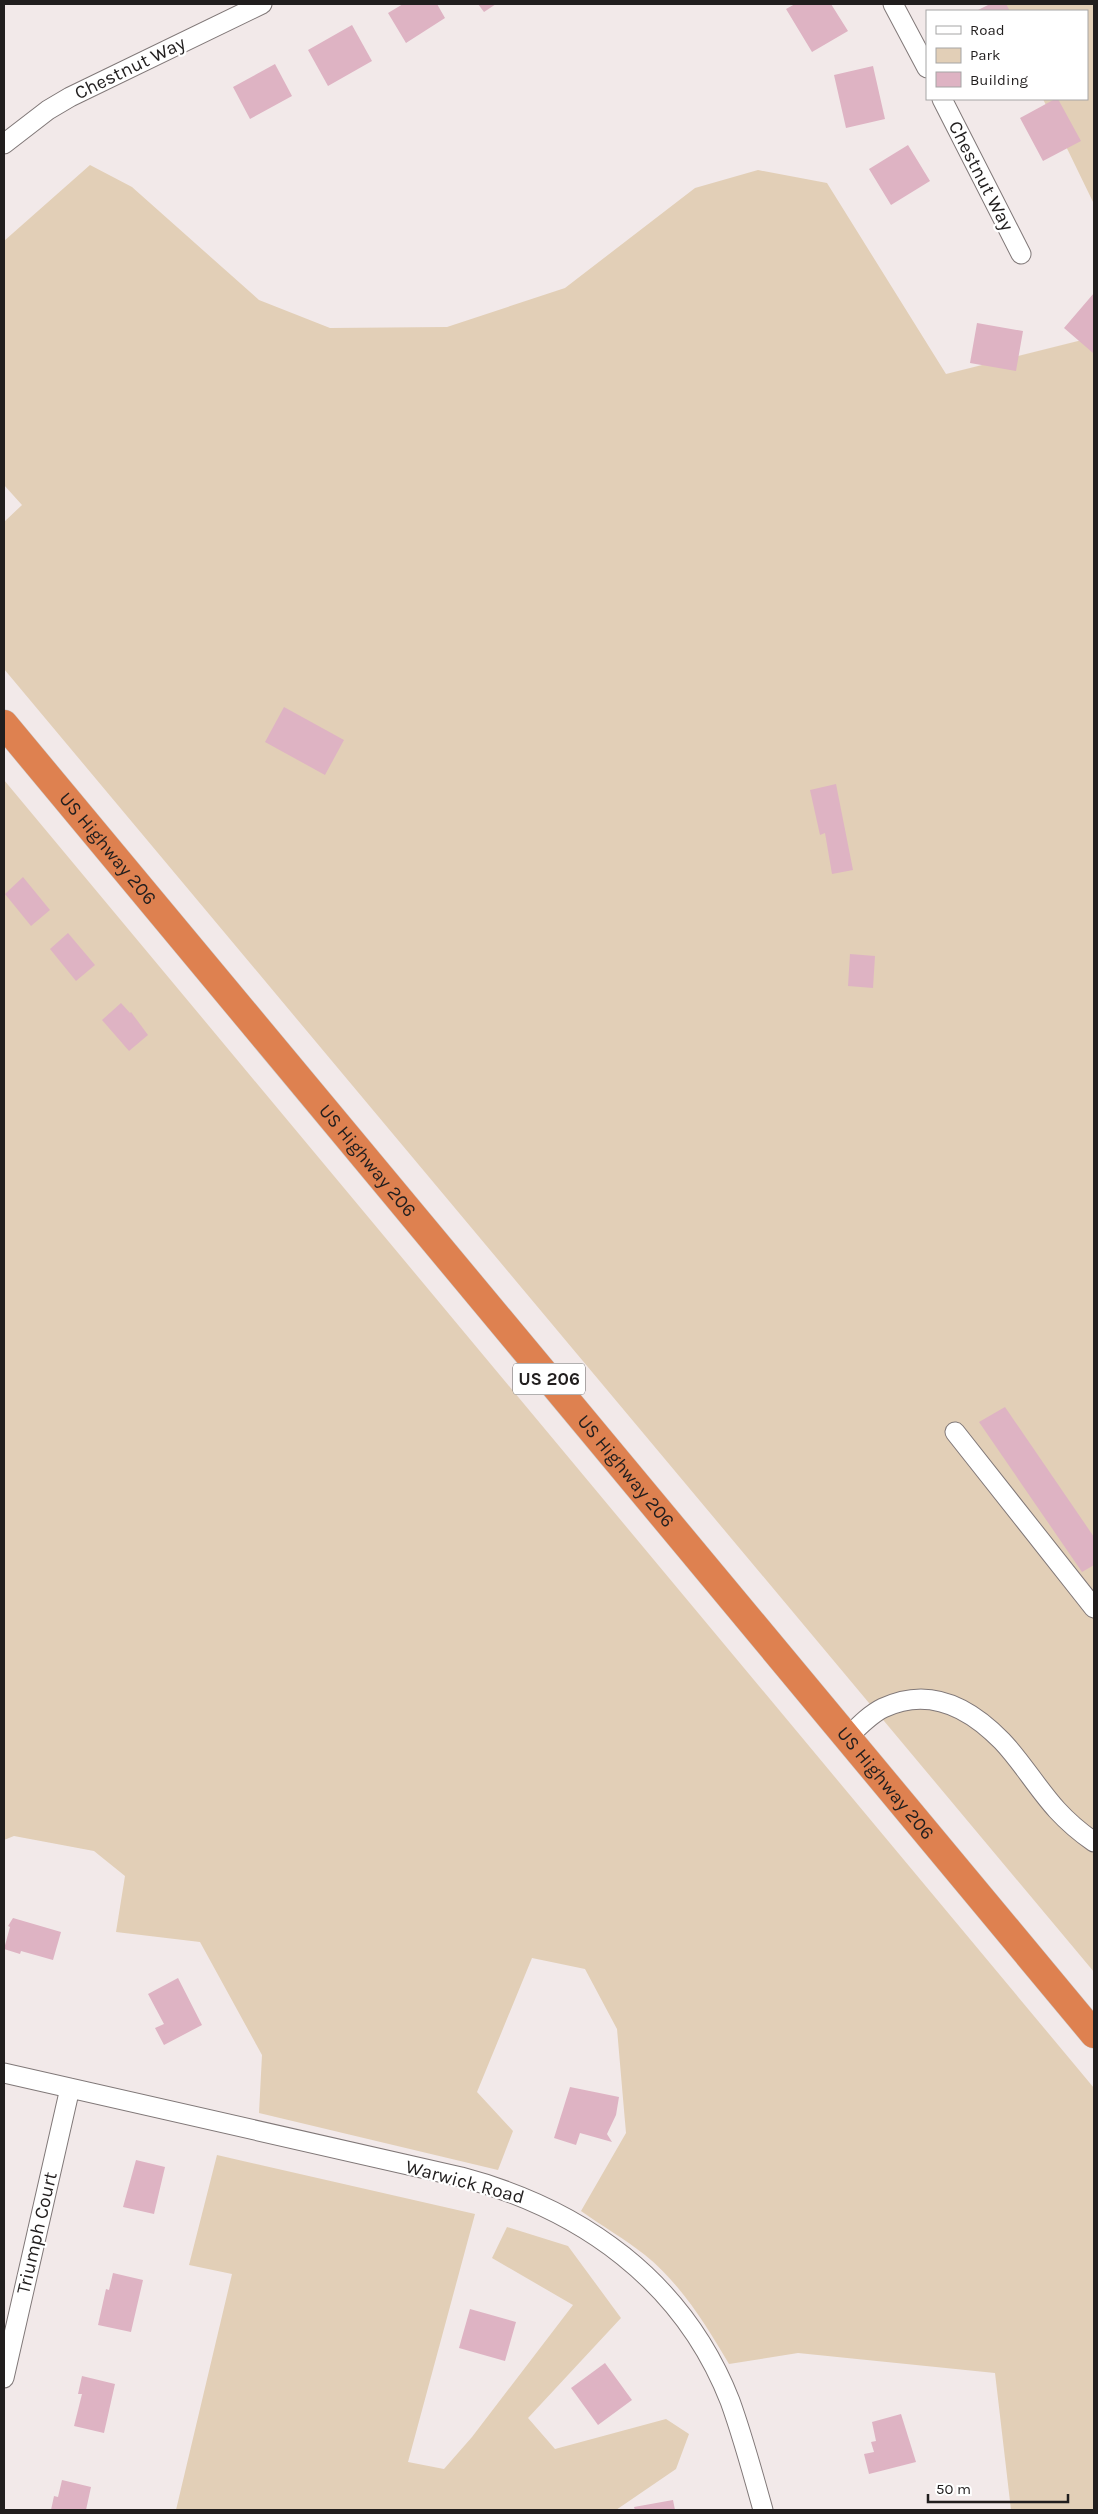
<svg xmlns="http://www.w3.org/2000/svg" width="1098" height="2514" font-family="Karla,sans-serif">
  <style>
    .green { fill: #e2cfb7 }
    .building { fill: #deb3c3 }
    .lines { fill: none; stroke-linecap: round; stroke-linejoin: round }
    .minor-casing { stroke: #807878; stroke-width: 21 }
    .highway-casing { stroke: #cac9c9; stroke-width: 29 }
    .minor { stroke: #fff; stroke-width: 19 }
    .highway { stroke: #de8150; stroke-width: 28 }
    .labels { text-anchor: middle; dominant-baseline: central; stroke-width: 4.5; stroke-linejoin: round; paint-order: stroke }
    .shield { fill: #fff; stroke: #646262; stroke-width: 1 }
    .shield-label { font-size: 18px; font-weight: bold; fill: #211e1e }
    .street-label { font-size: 19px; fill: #211e1e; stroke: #fff }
  </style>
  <rect width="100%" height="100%" fill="#f2e9e9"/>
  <path class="green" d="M997,4h97v200l-51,-105h44v-88h-86z
    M90,165l42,22 127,113 71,28 117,-1 118,-39 130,-100 63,-18 69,13 119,191 148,-37v1635l-1090,-1303v-147l18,-17 -18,-20v-244z
    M4,780l1090,1308v422h-83l-16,-137 -197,-20 -69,11c-23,-39 -48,-80 -84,-109 -20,-16 -43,-29 -64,-44l45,-78 -9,-104 -32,-60 -53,-11 -55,134 36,39 -15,39 -239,-57 3,-58 -62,-113 -84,-10 9,-56 -31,-25 -80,-15 -10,4z
    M217,2155l258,59 -67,248 36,7 28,-32 101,-132 -81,-47 15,-31 61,19 53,72 -93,100 27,31 111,-30 23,15 -13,35 -60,41h-440l56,-236 -43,-9z"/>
  <path class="building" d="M403,4h34l8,14 -39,25 -18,-30z
    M478,4h18l-12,8z
    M795,4h36l17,27 -36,21 -26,-43z
    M990,4h16l4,7h-34z
    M352,25l20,36 -44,25 -20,-36z
    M275,64l17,32 -42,23 -17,-32z
    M873,66l12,53 -39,9 -12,-53z
    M1055,99h3l23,42 -38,20 -23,-43z
    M908,145l22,36 -39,24 -22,-36z
    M1094,293v59l-1,1 -29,-25z
    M977,323l46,8 -7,40 -46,-8z
    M284,707l60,33 -19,35 -60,-33z
    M836,784l17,86 -21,4 -7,-41 -5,2 -10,-45z
    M23,877l27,33 -19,16 -26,-32z
    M68,933l27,32 -19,16 -26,-32z
    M850,954l25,2 -2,32 -25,-2z
    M121,1003l9,10 1,-1 17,23 -19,16 -27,-31z
    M1005,1407l89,130v28l-12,7 -103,-150z
    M13,1918l48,14 -8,28 -32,-9 -1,3 -16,-5 6,-22 -2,-1z
    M178,1978l24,47 -38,20 -9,-17 9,-4 -16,-30z
    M570,2087l49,10 -3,18 -9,19 5,8 -32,-9 -4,12 -22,-7z
    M136,2160l29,7 -11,47 -31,-7z
    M113,2273l30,7 -12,52 -33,-7 8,-36 3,1z
    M470,2309l46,13 -11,39 -46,-13z
    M605,2363l27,37 -34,25 -27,-37z
    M82,2376l33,8 -11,49 -30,-7 8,-32h-4z
    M901,2414l15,48 -47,12 -5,-20 10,-2 -3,-10 5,-1 -4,-19z
    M62,2480l29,7 -5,23h-35l3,-14 4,1z
    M673,2500l2,10h-40l-1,-3z"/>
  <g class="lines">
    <g class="minor-casing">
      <path id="minor" d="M893,4l34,64
        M942,99l79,155
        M4,144l44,-34 22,-13 192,-93
        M955,1432l139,176
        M847,1738c11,-11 22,-23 36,-30 46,-22 86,-1 119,33 20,21 35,47 55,69 11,12 24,23 37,32
        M4,2073l457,104c121,32 222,104 269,224 13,36 23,73 33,109
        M4,2378l66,-290"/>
    </g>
    <g class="highway-casing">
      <g id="highway">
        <path id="s1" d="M4,724l1090,1310"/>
      </g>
    </g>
    <use href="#minor" class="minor"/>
    <use href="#highway" class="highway"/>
  </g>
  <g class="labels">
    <rect class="shield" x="513" y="1363.5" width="72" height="31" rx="4"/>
    <g class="shield-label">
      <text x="549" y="1379">US 206</text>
    </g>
    <g class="street-label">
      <text transform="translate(130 68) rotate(-26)">Chestnut Way</text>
      <text transform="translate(981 176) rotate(63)">Chestnut Way</text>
      <text stroke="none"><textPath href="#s1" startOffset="162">US Highway 206</textPath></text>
      <text stroke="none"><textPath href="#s1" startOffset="568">US Highway 206</textPath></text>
      <text stroke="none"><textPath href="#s1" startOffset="972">US Highway 206</textPath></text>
      <text stroke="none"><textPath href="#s1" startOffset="1378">US Highway 206</textPath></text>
      <text transform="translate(465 2182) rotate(15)">Warwick Road</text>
      <text transform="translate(37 2233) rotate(-77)">Triumph Court</text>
    </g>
  </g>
  <rect width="1098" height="2514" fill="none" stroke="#211e1e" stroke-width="10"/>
  <rect x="926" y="10" width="162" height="90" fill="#ffffff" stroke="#a6a5a5"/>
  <rect x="936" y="26" width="25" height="8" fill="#ffffff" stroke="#a6a5a5"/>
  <text x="970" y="35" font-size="15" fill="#211e1e">Road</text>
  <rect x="936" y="48" width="25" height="15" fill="#e2cfb7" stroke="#a6a5a5"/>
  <text x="970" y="60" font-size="15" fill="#211e1e">Park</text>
  <rect x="936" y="72" width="25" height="15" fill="#deb3c3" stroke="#a6a5a5"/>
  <text x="970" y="85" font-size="15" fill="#211e1e">Building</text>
  <path d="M928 2494v8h140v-8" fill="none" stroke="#211e1e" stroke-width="2.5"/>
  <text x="936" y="2494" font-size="15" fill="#211e1e" stroke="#ffffff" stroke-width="4" paint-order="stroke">50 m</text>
</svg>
